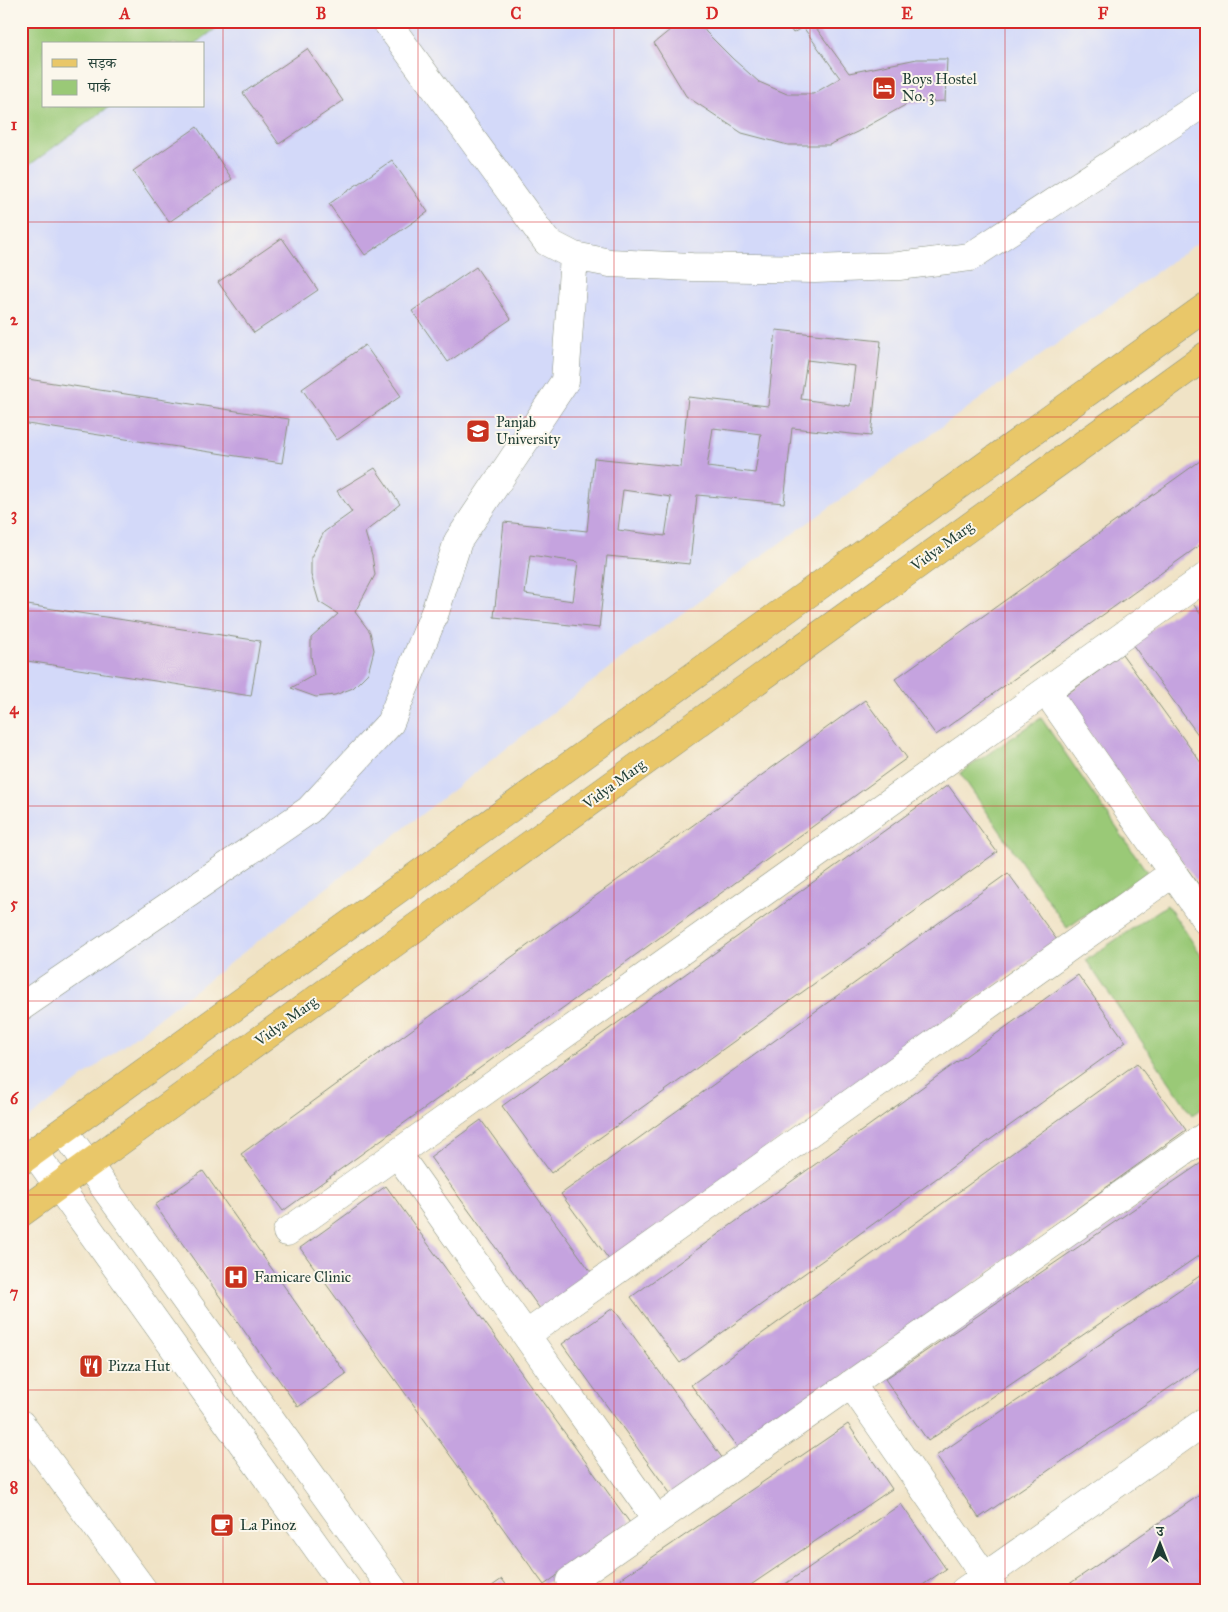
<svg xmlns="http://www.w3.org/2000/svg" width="1228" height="1612" font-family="'IM FELL Great Primer','Noto Serif Devanagari',serif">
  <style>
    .built { fill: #d3d9f9; fill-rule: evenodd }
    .green { fill: #9ac977; stroke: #5c8356 }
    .building { fill: #c5a3df; fill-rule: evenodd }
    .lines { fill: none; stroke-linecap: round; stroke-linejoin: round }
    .minor-casing { stroke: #88907d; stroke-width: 29 }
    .major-casing { stroke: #88907d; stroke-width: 29 }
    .minor { stroke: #fff; stroke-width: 28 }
    .major { stroke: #e9c769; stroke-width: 28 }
    .grid { fill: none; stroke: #d62828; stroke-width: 1; stroke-opacity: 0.55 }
    .labels { text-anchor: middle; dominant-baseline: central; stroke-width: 4; stroke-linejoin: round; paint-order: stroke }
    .poi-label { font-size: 15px; fill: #1f3d34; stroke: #fbf7ec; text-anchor: start }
    .street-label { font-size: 15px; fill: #1f3d34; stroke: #fbf7ec }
    .neatline { fill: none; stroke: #d62828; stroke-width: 2 }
    .grid-label { font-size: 16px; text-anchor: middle; font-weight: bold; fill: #d62828 }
  </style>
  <rect width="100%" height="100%" fill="#fbf7ec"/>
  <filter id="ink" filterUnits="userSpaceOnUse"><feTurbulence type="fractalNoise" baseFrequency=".02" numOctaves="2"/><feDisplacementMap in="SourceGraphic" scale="10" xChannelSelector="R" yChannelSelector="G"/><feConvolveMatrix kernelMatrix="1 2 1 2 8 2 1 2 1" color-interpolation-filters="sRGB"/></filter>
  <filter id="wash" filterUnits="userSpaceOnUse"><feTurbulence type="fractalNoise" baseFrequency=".0096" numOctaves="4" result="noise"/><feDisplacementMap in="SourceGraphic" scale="20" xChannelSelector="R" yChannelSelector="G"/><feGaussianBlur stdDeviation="1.12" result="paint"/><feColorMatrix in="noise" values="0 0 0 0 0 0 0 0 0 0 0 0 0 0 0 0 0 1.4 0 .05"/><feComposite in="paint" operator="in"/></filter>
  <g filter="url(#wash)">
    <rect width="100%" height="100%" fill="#f0e3c6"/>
    <path class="built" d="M21,21h1186v215l-544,391 -642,498zM44,44h160v62h-160z"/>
    <path class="green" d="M21,21h205l-31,23h-151v62h66l-86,63 -3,-5z
      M1041,718l106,154 -80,56 -107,-155z
      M1167,905l40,58v142l-15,10 -106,-155z"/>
    <g id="blocks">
      <path class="building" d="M681,21h18l7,11 27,27 26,23 28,12h26l27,-16 -37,-51 -10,6 -8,-12h26l38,52 68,-14h30l-2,42 -36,2 -52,29 -28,13h-41l-46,-12 -56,-37 -32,-53z
        M307,49l36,52 -64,43 -36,-51z
        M197,127l35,52 -63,43 -36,-51z
        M392,160l36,52 -63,43 -36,-51z
        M282,238l36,52 -64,43 -36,-51z
        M476,267l35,52 -63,43 -36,-51z
        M776,330l105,11 -10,95 -79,-8 -8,75 -87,-8 -7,69 -83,-8 -8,72 -105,-11 10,-95 83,9 7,-73 87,9 7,-70 80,9zM807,360l48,6 -5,40 -49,-7zM713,428l48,6 -6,39 -48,-6zM623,490l48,7 -6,39 -47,-6zM530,555l48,7 -5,39 -48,-7z
        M365,345l36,51 -64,44 -35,-51z
        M21,378l268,41 -7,44 -261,-40z
        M1207,456v84l-271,195 -41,-56z
        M375,468l25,36 -35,28 7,24 3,19 -20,37 15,20 4,18 -6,23 -15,15 -18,7 -19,2 -25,-9 23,-13 -3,-19v-18l27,-24 -19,-12 -8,-27v-18l13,-25 28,-20 -15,-21z
        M1191,601l16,22v124l-75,-103z
        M21,604l239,37 -9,55 -230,-36z
        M1122,654l85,117v125l-144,-199z
        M865,700l42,58 -624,453 -42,-57z
        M948,785l49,67 -446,321 -49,-67z
        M1008,873l49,67 -447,321 -49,-67z
        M1078,975l48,67 -446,321 -49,-66z
        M1137,1063l49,67 -446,321 -49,-66z
        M481,1120l113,156 -51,37 -113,-156z
        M1207,1159v91l-279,191 -43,-62z
        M203,1171l143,203 -48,33 -143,-202z
        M386,1186l244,337 -86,62 -244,-337z
        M1207,1271v91l-228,156 -43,-62z
        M613,1308l113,155 -51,37 -113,-156z
        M848,1424l44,65 -150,102h-139z
        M1207,1490v91l-14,10h-134z
        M901,1504l45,65 -32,22h-139z
        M502,1579l9,12h-26z"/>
    </g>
  </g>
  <g filter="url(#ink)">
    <use href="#blocks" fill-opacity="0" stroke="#88907d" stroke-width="1"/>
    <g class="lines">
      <g class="minor-casing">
        <path id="minor" d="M386,21l161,221 27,14 36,7 82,4 123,2 84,-3 71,-9 237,-156
          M1046,691l161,231
          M21,1007l288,-197 81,-87 45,-111 23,-71 107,-160 9,-125
          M64,1131l330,460
          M34,1152l314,439
          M397,1153l260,367
          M287,1232l920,-656
          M526,1335l647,-462
          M851,1384l143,206
          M21,1424l123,167
          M570,1581l637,-446
          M964,1591l243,-171"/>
      </g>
      <g class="major-casing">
        <path id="major" d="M21,1161l1186,-855
          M21,1213l1186,-858"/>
      </g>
      <use href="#minor" class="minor"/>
      <use href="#major" class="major"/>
    </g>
  </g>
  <path class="grid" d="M223,21v1570M418,21v1570M614,21v1570M810,21v1570M1005,21v1570M21,222h1186M21,417h1186M21,611h1186M21,806h1186M21,1001h1186M21,1195h1186M21,1390h1186"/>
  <defs>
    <g id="hotel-square" transform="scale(1.25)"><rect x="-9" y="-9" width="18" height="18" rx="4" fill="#c8321e" stroke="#fbf7ec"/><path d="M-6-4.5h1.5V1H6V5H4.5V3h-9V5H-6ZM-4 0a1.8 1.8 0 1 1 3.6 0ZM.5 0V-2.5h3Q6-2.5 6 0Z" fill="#fff"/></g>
    <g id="university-square" transform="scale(1.25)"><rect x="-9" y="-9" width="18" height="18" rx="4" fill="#c8321e" stroke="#fbf7ec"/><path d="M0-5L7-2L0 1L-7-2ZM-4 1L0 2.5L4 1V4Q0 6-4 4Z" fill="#fff"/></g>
    <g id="hospital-square" transform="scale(1.25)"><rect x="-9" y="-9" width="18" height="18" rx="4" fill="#c8321e" stroke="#fbf7ec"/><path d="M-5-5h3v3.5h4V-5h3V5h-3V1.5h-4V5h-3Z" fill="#fff"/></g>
    <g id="restaurant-square" transform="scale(1.25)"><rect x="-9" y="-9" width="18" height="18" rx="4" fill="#c8321e" stroke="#fbf7ec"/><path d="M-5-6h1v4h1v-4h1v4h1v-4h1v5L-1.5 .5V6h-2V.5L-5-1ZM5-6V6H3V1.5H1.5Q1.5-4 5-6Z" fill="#fff"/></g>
    <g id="cafe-square" transform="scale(1.25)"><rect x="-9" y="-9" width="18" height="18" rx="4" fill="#c8321e" stroke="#fbf7ec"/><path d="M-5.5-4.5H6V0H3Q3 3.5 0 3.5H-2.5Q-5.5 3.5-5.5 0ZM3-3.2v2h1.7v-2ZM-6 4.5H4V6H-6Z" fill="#fff"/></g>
  </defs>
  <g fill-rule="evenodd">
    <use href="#hotel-square" x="884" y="88"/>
    <use href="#university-square" x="478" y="431"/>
    <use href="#hospital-square" x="236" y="1277"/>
    <use href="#restaurant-square" x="91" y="1366"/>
    <use href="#cafe-square" x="222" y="1525"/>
  </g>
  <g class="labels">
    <g class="poi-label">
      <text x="902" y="79">Boys Hostel<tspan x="902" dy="17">No. 3</tspan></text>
      <text x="496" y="422">Panjab<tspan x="496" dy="17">University</tspan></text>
      <text x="254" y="1277">Famicare Clinic</text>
      <text x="108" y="1366">Pizza Hut</text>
      <text x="240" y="1525">La Pinoz</text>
    </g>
    <g class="street-label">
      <text transform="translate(942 546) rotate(-36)">Vidya Marg</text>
      <text transform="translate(614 784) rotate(-36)">Vidya Marg</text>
      <text transform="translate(286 1021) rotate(-36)">Vidya Marg</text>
    </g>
  </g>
  <rect width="1228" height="1612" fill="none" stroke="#fbf7ec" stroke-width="55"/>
  <rect x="42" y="42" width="162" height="65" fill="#fbf7ec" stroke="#a3ada2"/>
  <rect x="52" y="59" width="25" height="8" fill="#e9c769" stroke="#a3ada2"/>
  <text x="88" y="68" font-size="15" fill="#1f3d34">सड़क</text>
  <rect x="52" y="80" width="25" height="15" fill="#9ac977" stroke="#a3ada2"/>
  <text x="88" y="92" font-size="15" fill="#1f3d34">पार्क</text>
  <g transform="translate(1160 1544)" stroke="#fbf7ec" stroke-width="4" paint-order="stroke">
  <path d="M0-4L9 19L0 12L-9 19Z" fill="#1f3d34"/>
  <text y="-8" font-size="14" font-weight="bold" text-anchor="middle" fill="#1f3d34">उ</text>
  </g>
  <rect x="28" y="28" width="1172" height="1556" class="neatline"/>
  <g class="grid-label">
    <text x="125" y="19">A</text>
    <text x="321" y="19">B</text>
    <text x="516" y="19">C</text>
    <text x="712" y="19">D</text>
    <text x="907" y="19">E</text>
    <text x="1103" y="19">F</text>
    <text x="14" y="130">1</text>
    <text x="14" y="325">2</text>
    <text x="14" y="520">3</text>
    <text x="14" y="714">4</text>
    <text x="14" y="909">5</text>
    <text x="14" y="1104">6</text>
    <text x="14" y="1298">7</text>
    <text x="14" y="1493">8</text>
  </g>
</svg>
